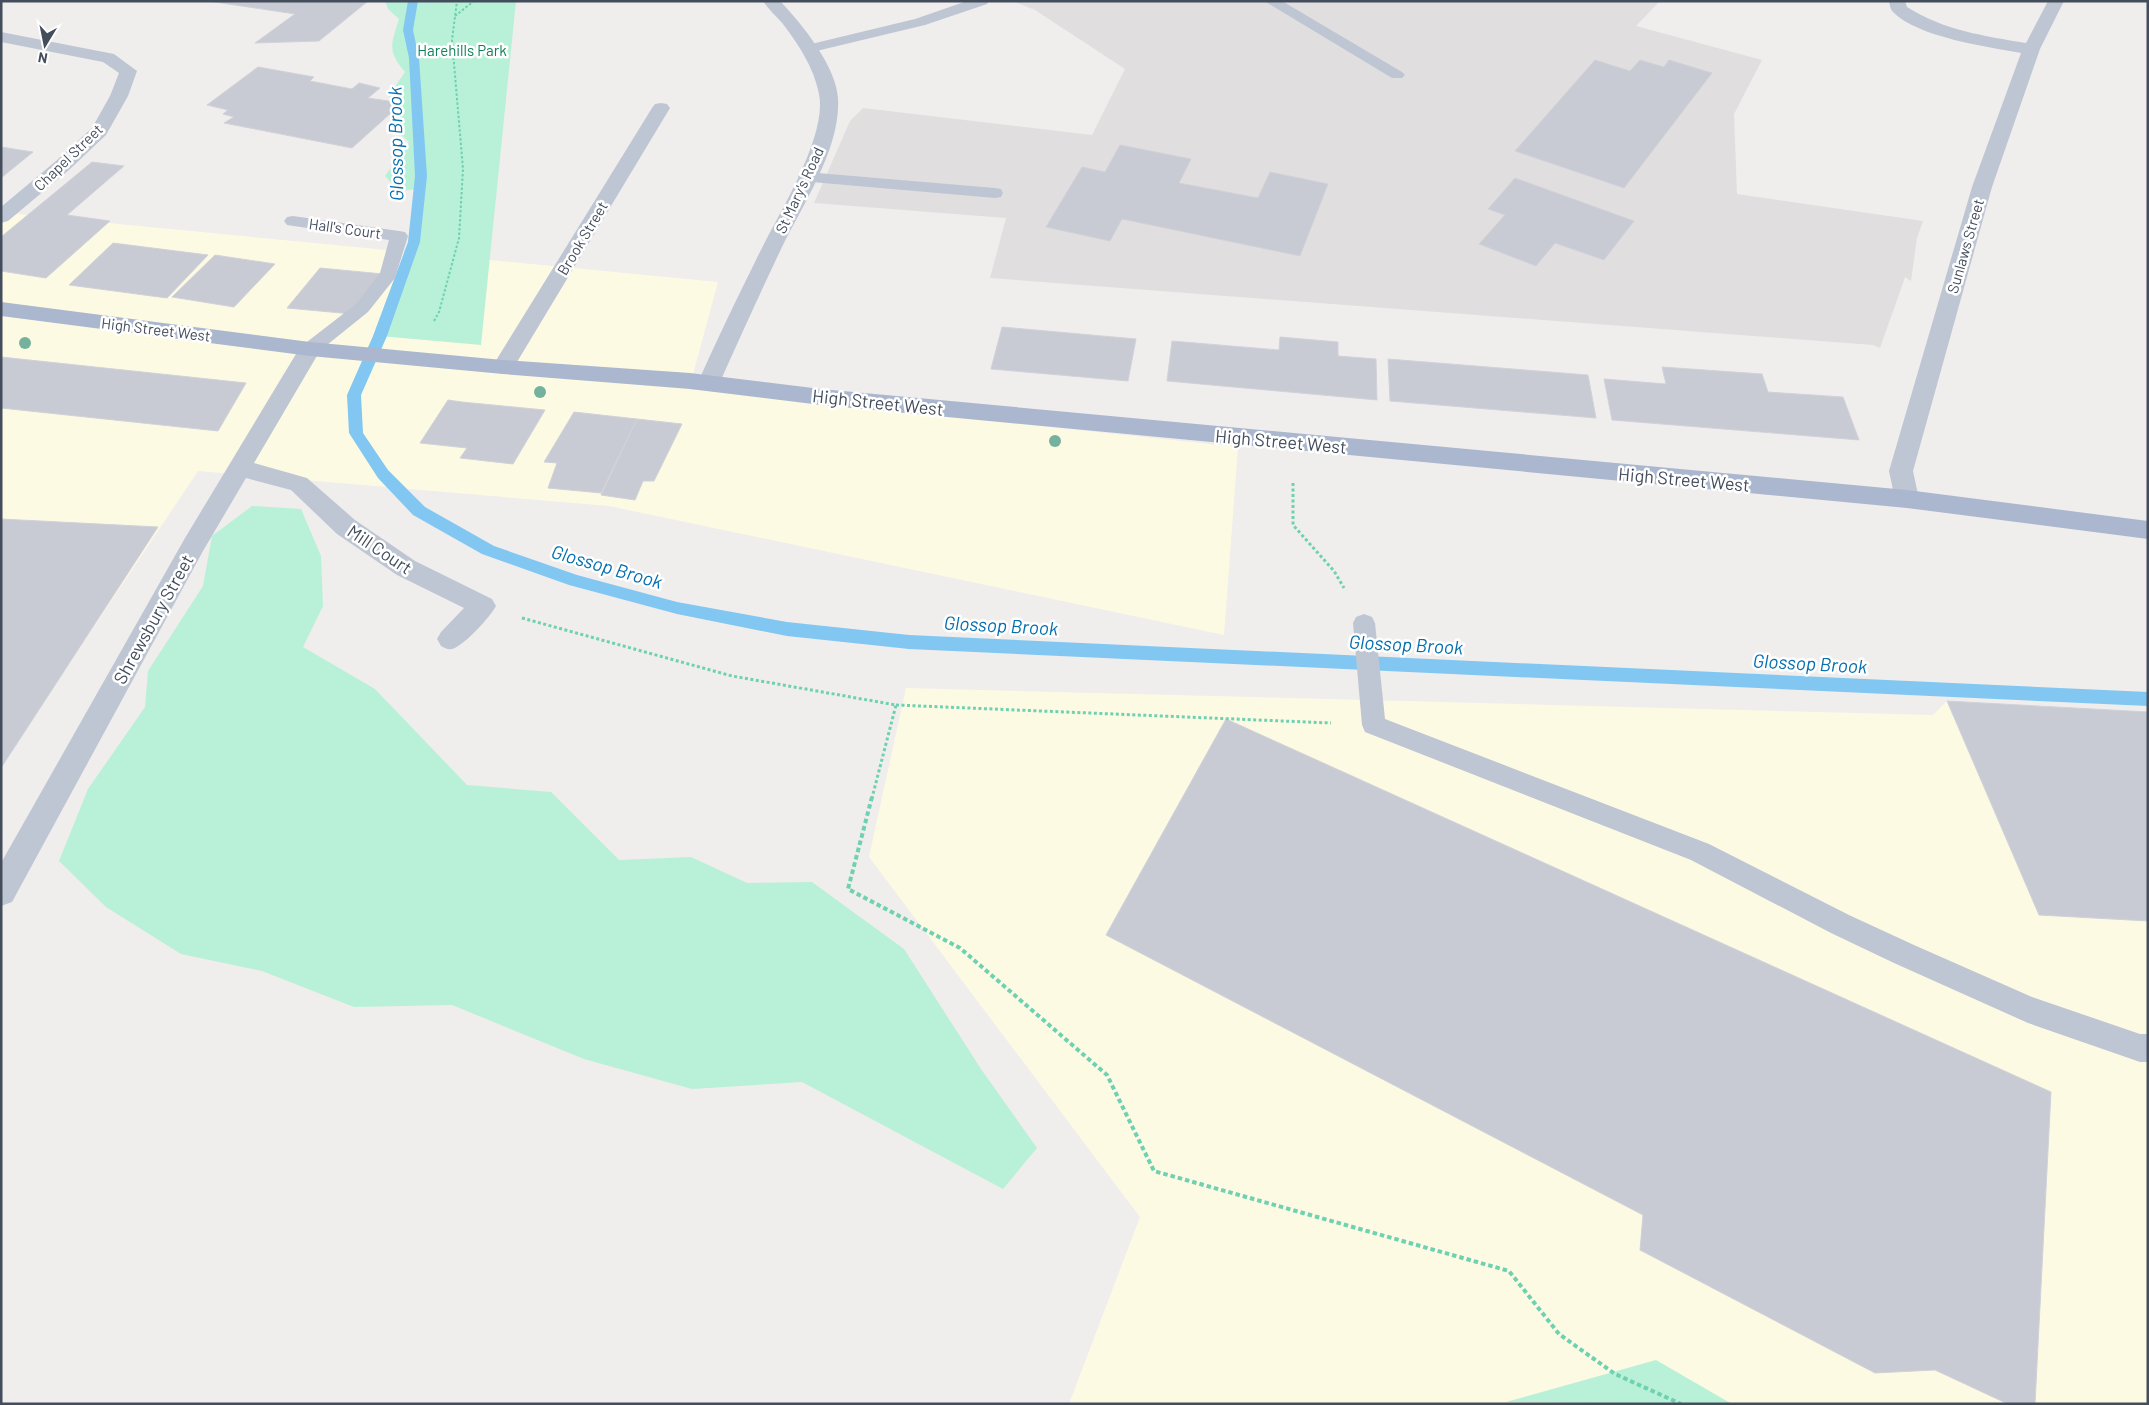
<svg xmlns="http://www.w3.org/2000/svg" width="2149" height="1405" font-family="Barlow,sans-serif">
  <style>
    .commercial { fill: #fdfae4 }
    .education { fill: #e1dedf }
    .green { fill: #b8f1d7 }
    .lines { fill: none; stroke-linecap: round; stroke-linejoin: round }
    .stream { fill: #82c7f1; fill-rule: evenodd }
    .building { fill: #c8cbd3; stroke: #d1d2d9 }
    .path-far2 { stroke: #6ed1b1; stroke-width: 2; stroke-dasharray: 2.5 2; stroke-linecap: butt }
    .path-far1 { stroke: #6ed1b1; stroke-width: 3; stroke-dasharray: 3 2.5; stroke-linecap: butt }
    .path { stroke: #6ed1b1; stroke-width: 4; stroke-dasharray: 4.5 3; stroke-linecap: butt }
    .service { fill: #bfc6d3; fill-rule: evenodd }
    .minor { fill: #bfc6d3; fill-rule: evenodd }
    .primary { fill: #abb7ce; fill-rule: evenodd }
    .tree { fill: #75b29d }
    .labels { text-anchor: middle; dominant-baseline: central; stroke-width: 5; stroke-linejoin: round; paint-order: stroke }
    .far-park-label { font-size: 15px; fill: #11815b; stroke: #fff }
    .far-street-label { font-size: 15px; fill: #444d5c; stroke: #fff }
    .street-label { font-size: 18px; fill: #444d5c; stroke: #fff }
    .water-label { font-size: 19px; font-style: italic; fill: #046faf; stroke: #fff }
  </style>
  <rect width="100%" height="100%" fill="#f0eded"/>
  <path class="commercial" d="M1,211l24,4 693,67 -29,107 549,58 -14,188 -615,-129 -411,-35 -197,295z
    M906,688l1027,27 14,-14 201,11v692h-1079l71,-187 -271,-360z"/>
  <path class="education" d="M1012,1h648l-24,25 126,34 -28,54 3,80 186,27 -6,17 -6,43 -6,-4 -2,6 -23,65 -7,-3 -883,-67 16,-60 -192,-15 36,-82 13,-13 229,27 33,-66 -90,-59z"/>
  <path class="green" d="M385,1h131l-35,344 -101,-9 34,-94 5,-53 -20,2 -14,-15 24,-34 -18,-16 9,-15 -11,-15 16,-24c-18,-22 -14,-27 -6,-53l-11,-10z
    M252,506l49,3 20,47 2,50 -20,41 72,42 92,96 84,7 68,68 72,-3 56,26 65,-1 92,67 77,120 56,79 -34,41 -201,-107 -110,7 -108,-30 -132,-54 -98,2 -92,-36 -81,-17 -75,-47 -47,-46 29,-72 57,-82 3,-36 55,-85 9,-50z
    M1656,1360l76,44 -226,-2z"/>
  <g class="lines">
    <path class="stream" d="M408,1h10l-5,29 6,28 8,118 -7,66 -33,94 -26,59 2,38 25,37 37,37 69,39 83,29 100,27 110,20 122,13 1239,57v14l-1239,-57 -122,-13 -110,-22 -108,-29 -87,-31 -69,-39 -35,-37 -29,-45 -2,-38 26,-59 35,-94 7,-66 -6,-118 -6,-28z"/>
  </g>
  <path class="building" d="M208,1h160l-49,40 -64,2 40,-29z
    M1595,60l35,11 10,-11 24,7 5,-7 43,13 -88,115 -109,-37z
    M258,67l56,10 -4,4 42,8 7,-6 21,5 -12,10 34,5 -50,45 -128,-25 10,-6 -11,-3 5,-4 -21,-5z
    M1120,145l71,14 -12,24 79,15 12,-26 58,12 -28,72 -178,-37 -12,22 -64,-14 36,-60 23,5z
    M1,147l32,5 -32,26z
    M92,162l32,4 -57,49 43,6 -64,57 -45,-7v-34z
    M1515,178l119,43 -30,39 -49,-17 -19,23 -57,-22 26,-29 -17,-6z
    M113,243l95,12 -41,43 -98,-13z
    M215,255l60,9 -41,43 -62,-10z
    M320,268l63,6 -31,40 -65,-6z
    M1002,327l134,12 -8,42 -137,-12z
    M1280,337l58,5v14l38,3 1,41 -210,-19 5,-40 107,9z
    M1,357l245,26 -28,48 -217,-23z
    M1388,359l200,16 8,43 -206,-17z
    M1662,367l100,7 6,18 75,5 16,43 -247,-20 -8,-41 62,5z
    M448,400l14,2 83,8 -32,54 -53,-6 7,-10 -47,-5z
    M574,412l63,7 -36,74 -53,-5 9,-25 -13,-1z
    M637,419l45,5 -28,57h-11l-8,19 -34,-5z
    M1,519l157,8 -157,241z
    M1947,701l201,11v209l-109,-6z
    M1226,719l825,373 -16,312h-27l-73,-34 -60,3 -235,-123 3,-35 -537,-280z"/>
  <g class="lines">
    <path class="path-far2" d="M455,16l19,-15
      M434,321l5,-9 20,-74 4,-69 -11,-129 5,-39"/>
    <path class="path-far1" d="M1293,483v42l41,46 10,17
      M522,618l210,58 164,29 -24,93
      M896,705l435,18"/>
    <path class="path" d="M872,797l-24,92 112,59 147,127 47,96 355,100 50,63 56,40 66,30"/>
    <path class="service" d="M967,1h22l-2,3 -62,21 -117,28 -5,-1 -2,-3 2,-3 112,-27z
      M1264,1h18l120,71 3,3 -3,3h-10z
      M806,172l189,16 6,1 2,4 -2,4 -6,1 -195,-17 -2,-4 2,-4z
      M293,216l106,15 6,1 3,4 -13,42 -27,34 -51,41 -7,2 -7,-2 -2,-4 2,-4 53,-41 24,-31 9,-33 -102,-15 -3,-4 3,-4z
      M1364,614l8,3 3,6 10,96 324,125 140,71 65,30 118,52 108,37h8v28h-8l-112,-39 -134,-60 -63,-30 -140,-73 -326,-128 -3,-7 -9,-102 3,-6z"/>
    <path class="minor" d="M763,1h17c22,23 56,65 58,97 3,50 -35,106 -56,149 -21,44 -42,90 -62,135l-3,5 -8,3 -8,-3 -3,-5c18,-40 37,-80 57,-120 19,-41 73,-123 64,-168 -5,-26 -20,-49 -36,-70 -7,-8 -14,-14 -20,-23z
      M1889,1h16l2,6c36,23 77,29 119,36l22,-42h16l-24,48 -48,138 -79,284 6,28 -3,6 -9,3 -9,-3 -3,-6 -6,-28 83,-284 49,-134c-33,-6 -104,-16 -128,-41 -3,-3 -3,-7 -4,-11z
      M1,32l113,22 23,17 -9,25 -22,39 -36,34 -62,52 -7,2v-16l55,-46 36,-33 18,-32 9,-23 -16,-11 -102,-20z
      M661,103l6,1 3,4 -156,259 -3,5 -8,2 -8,-2 -3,-5 160,-259 3,-4z
      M310,342l8,2 3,5 -67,114 53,15 48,42 60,41 77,38 4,7c-6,11 -32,40 -44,43 -4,1 -7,-1 -11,-3l-4,-7 4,-7 23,-24 -67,-33 -60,-41 -46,-44 -45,-12 -43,73 -191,351 -11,4v-43l184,-325 117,-194z"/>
    <path class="primary" d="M1,302l309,40 193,18 187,13 131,16 1086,101 241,31v18l-241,-31 -1086,-103 -131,-16 -187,-15 -193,-18 -309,-40z"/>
  </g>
  <g class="tree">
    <circle cx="25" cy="343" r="6"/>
    <circle cx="540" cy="392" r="6"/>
    <circle cx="1055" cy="441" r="6"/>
  </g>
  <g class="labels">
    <g class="far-park-label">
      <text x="462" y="50">Harehills Park</text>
    </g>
    <g class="far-street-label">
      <text transform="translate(68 157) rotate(-44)">Chapel Street</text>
      <text transform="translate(799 190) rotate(-65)">St Mary's Road</text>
      <text transform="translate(345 228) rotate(8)">Hall's Court</text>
      <text transform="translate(582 238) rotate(-59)">Brook Street</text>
      <text transform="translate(1965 246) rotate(-74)">Sunlaws Street</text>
      <text transform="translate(156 329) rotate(7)">High Street West</text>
    </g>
    <g class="street-label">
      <text transform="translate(878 402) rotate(6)">High Street West</text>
      <text transform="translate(1281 441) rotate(5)">High Street West</text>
      <text transform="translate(1684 479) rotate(5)">High Street West</text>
      <text transform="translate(380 549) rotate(34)">Mill Court</text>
      <text transform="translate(153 619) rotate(-61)">Shrewsbury Street</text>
    </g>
    <g class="water-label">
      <text transform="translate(395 144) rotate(-91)">Glossop Brook</text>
      <text transform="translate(607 566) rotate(16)">Glossop Brook</text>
      <text transform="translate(1001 625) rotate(3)">Glossop Brook</text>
      <text transform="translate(1406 644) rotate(3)">Glossop Brook</text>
      <text transform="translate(1810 663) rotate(3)">Glossop Brook</text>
    </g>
  </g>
  <rect width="2149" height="1405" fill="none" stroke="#444d5c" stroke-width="5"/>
  <g transform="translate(45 45) rotate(190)" stroke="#ffffff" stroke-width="4" paint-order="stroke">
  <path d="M0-4L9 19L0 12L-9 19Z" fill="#444d5c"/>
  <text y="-8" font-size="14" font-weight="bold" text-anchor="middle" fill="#444d5c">N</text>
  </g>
</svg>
